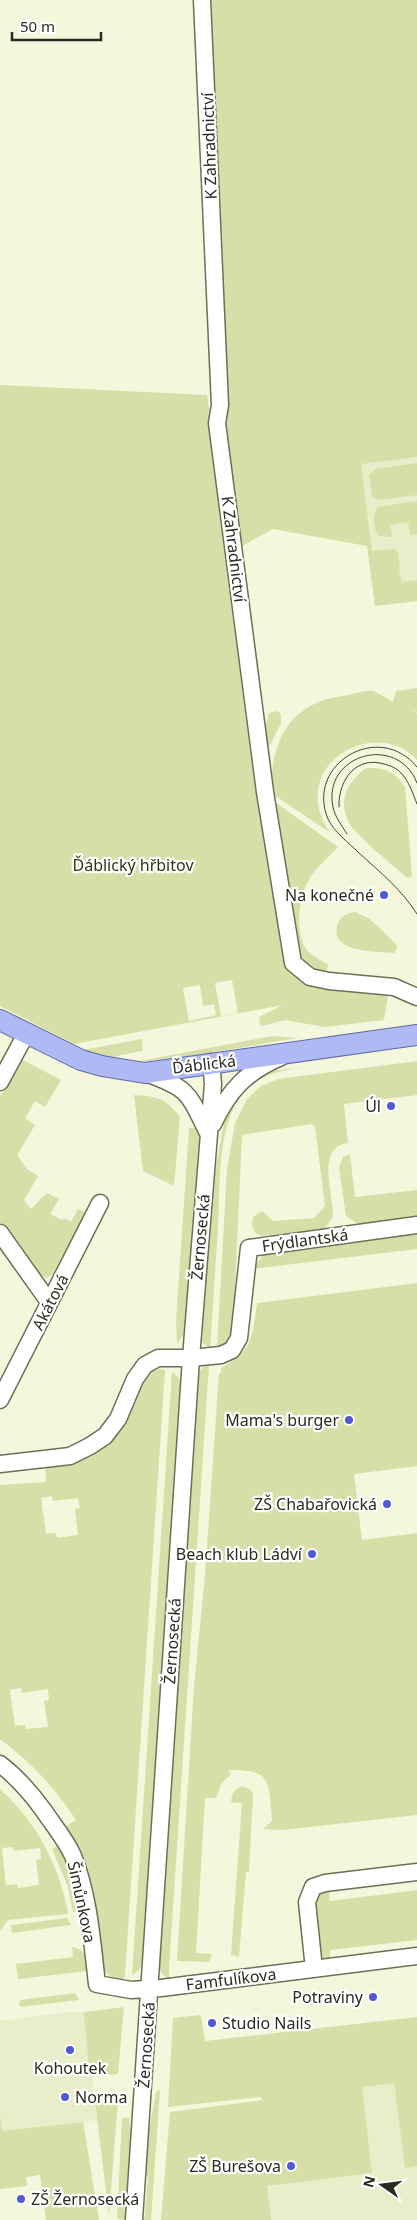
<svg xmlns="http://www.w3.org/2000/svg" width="417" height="2220" font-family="'Noto Sans',sans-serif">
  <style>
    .built { fill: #e9edca }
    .green { fill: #d8dea8; fill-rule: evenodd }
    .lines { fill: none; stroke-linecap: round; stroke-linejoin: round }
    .minor-casing { stroke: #6d7057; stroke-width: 19 }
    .major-casing { stroke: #5e69a4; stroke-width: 22 }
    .minor { stroke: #fff; stroke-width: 16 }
    .major { stroke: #afb9f3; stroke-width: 20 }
    .tram { stroke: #45463a; stroke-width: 1 }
    .poi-dot { fill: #515ad1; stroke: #fff; stroke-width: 2 }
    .labels { text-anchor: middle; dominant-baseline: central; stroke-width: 4.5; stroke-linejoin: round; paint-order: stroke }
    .street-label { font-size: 16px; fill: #2a2b21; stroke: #fff }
    .park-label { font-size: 16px; fill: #323513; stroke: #fff }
    .poi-label { font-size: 16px; fill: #2a2b21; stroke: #fff; text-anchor: end }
  </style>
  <rect width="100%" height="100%" fill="#f4f7db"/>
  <path class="built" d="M417,426v175l-42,5 -22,-172z
    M69,2012h15l13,108 -95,11 -2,-18v-92z
    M417,2068v152h-256l9,-108 163,-20z"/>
  <path class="green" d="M208,0h209v457l-56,7 11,87 23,-2 3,3 2,17 -1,1 3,12 15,-2v21l-42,5 -8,-60 -94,-17 -33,18 -17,-142 -2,-187z
    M0,385l207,10 54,383 33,192 95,20 -5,30 -59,7 -40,-7 -23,6 -2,-2 -1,-7 24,-12 -209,39 -74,-38zM208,427v1l63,458 -18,-112zM232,980l6,33 -17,3 -6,-33zM200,985l3,21 11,-2 2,11 -27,6 -6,-33z
    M417,463v32l-39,5 -6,-4 -3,-21 6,-6z
    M417,501v33l-7,1 -2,-13 -18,3 2,12 -13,-1c-6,-7 -7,-22 -1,-29z
    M417,688v24l-6,-2 6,3v47c-33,-38 -105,-10 -99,43 1,10 6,20 11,29l-58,-39c0,-51 17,-90 72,-97 8,-1 21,-6 30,-5 6,2 15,8 20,11l3,-11z
    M278,711l3,3v9l-11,22h-4l-2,-13 5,-19z
    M366,768c20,0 27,2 39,19l7,88 -2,3 -4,-1c-12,-11 -53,-44 -58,-56 -10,-21 0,-40 18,-53z
    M272,800l66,47c-10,11 -24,22 -31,36 -8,15 -12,50 -1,66 6,7 14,11 22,15l-2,12 -15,-3 -13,-12z
    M355,912l15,7 28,27 -4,7c-17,-2 -64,0 -57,-27 2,-9 9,-13 18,-14z
    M272,1036l25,2 -100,17 -68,8z
    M142,1039l1,11 -2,1 -39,8 -25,-8z
    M21,1059l40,21 -16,27 -10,-6 -10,17 10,7 -18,30 10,14 11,7 -14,24 7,9 16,-16 12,6 -9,15 12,6 2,-2 7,4 7,-13 8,4 -33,61 -6,4 -11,-5 -36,-51v-125z
    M417,1061v34l-73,9 4,39c-33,4 -14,53 -15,74l-9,12 -62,7c-10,-3 -11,-10 -9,-19l9,-6 11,10 41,-3 11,-12 -10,-79 -3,-3 -70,11 -9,196 -5,12 -11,5 10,-179 8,-46 12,-24 14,-13 17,-7z
    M319,1066c-26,3 -51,4 -71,22 -33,31 -27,101 -30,142 -3,39 -5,79 -8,118l-10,-7 13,-159 12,-64 16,-30 28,-17z
    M134,1095c22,1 32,3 46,22l-6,69 -31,-15z
    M189,1128h10v14l-13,189 -9,13 -1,-23z
    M350,1154l5,43 62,-7v28l-58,7 -13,-9 -7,-48 4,-11z
    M417,1232v17l-165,20 13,-16z
    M417,1283v183l-63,8 8,66 55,-7v282l-134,15 -20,-1 9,-8c-4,-41 1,-52 -45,-51l4,4 -10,10 -5,14h-11l-9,155 16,1 -3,8 -32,-1 17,-275 11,-111 14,-202h2v-5c33,-18 31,-31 36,-65z
    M209,1365l-40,603v11l-7,-5 -4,-7 39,-592 5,-7z
    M159,1369l6,1 -40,605 -2,5 -12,-3 -10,-9 -37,-140 12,-8c-21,-32 -45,-58 -76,-81v-254l46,-3 -1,-16c10,-1 21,-2 31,-5 40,-12 54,-48 68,-83l6,-6zM52,1496l1,5 25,-3 2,10 -5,1 3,26 -21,3 -1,-5 -10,1 -5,-36zM21,1688l1,5 26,-4 1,11 -5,1 4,26 -22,2 -1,-4 -10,1 -5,-36z
    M172,1372l7,6 3,9 -37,572 -6,11 -7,5z
    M242,1786l9,4 2,5 -4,77h-3l-7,85 -8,-2 11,-152 -11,-1c1,-9 3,-12 11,-16z
    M0,1789c37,34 58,74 68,123l-1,2 -59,6 -8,11zM13,1847l1,4 26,-3 1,11 -5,1 3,25 -21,3 -1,-4 -11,1 -4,-37z
    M61,1844l7,14 15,54h-10l-5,-25 -16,-38z
    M329,1889l1,12 87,-11v50l-87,10v8l-11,1 -5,-59 3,-10z
    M67,1918l4,7 -59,8 -1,-8z
    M72,1947c14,3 15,10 16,24l-70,8 -2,-15 57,-7z
    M75,1993l4,7 -58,7 -2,-2 1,-5z
    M124,2007l-6,67 -28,3 -6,-65z
    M201,2015l4,26 212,-24v149l-12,2 -11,-85 -32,4 10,86 -105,13 4,34h-110l9,-108 93,-12 -3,-3 -92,10 5,-89z
    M160,2090l-9,130h-8l2,-4 3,-40h-5l3,-30 10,-54z
    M118,2100l-9,116 -14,-114z
    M0,2113l2,18 81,-9 16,98h-53l-6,-45 -14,2 1,9 -27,3z
    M122,2118h7l3,24 -5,78 -10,-1z"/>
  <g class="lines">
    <g class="minor-casing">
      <path id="minor" d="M202,0l18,405 -3,18 48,369 28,171 17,14 19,4 65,6 23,10
        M146,1073c44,16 42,20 62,60
        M0,1082l26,-48
        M213,1124c16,-34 33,-52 68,-67
        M0,1233l49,69
        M0,1400l100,-197
        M0,1464l70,-8 20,-10 15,-10 13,-17 17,-40 10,-14 13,-7h33l30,-3 11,-5 7,-12 10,-90 168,-23
        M0,1764c17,13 31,29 44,47 10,15 22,29 29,45 16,40 19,85 24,128l34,6 30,-2 256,-32
        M314,1969l-7,-67 6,-15 12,-4 92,-11
        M134,2220l57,-862 22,-274 -2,-22"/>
    </g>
    <g class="major-casing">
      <path id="major" d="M0,1020l81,40 21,6 43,7 272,-38"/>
    </g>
    <use href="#minor" class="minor"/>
    <use href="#major" class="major"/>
    <path class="tram" d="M417,767c-38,-47 -112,-3 -89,52 6,13 21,24 31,34 21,19 43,37 58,61
      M339,807c-1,-24 14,-49 41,-44 8,2 16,4 21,10 8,8 12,21 16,31
      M347,834c-5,-8 -12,-17 -14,-27 -11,-53 65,-74 84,-24"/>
  </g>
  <g class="poi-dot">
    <circle cx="384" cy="895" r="5"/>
    <circle cx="391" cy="1106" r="5"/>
    <circle cx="349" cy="1420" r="5"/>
    <circle cx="387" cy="1504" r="5"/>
    <circle cx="312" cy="1554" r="5"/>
    <circle cx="373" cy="1997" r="5"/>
    <circle cx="212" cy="2023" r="5"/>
    <circle cx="70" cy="2050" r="5"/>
    <circle cx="65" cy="2097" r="5"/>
    <circle cx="291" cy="2166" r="5"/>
    <circle cx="21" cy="2199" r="5"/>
  </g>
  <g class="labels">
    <g class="street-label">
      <text transform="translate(209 146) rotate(-92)">K Zahradnictví</text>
      <text transform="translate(234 549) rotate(83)">K Zahradnictví</text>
      <text transform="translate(204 1064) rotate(-7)">Ďáblická</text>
      <text transform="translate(200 1237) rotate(-85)">Žernosecká</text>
      <text transform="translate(305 1240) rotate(-8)">Frýdlantská</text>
      <text transform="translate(50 1302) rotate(-63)">Akátová</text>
      <text transform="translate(172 1641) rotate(-86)">Žernosecká</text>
      <text transform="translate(82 1902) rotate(78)">Šimůnkova</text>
      <text transform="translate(231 1979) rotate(-7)">Famfulíkova</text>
      <text transform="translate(146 2045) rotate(-86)">Žernosecká</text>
    </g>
    <g class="park-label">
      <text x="133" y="865">Ďáblický hřbitov</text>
    </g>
    <g class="poi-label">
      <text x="374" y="895">Na konečné</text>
      <text x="381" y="1106">Úl</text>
      <text x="339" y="1420">Mama's burger</text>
      <text x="377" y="1504">ZŠ Chabařovická</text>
      <text x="302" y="1554">Beach klub Ládví</text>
      <text x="363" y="1997">Potraviny</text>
      <text x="222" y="2023" text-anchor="start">Studio Nails</text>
      <text x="70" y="2068" text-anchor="middle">Kohoutek</text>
      <text x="75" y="2097" text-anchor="start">Norma</text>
      <text x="281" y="2166">ZŠ Burešova</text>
      <text x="31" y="2199" text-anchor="start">ZŠ Žernosecká</text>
    </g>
  </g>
  <g transform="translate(382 2185) rotate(284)" stroke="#ffffff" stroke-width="4" paint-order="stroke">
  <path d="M0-4L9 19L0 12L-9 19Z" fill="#2a2b21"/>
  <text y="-8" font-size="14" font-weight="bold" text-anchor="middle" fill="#2a2b21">N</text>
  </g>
  <path d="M12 32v8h89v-8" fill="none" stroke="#2a2b21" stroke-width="2.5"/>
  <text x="20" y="32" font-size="15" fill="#2a2b21" stroke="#ffffff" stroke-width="4" paint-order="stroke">50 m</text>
</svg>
